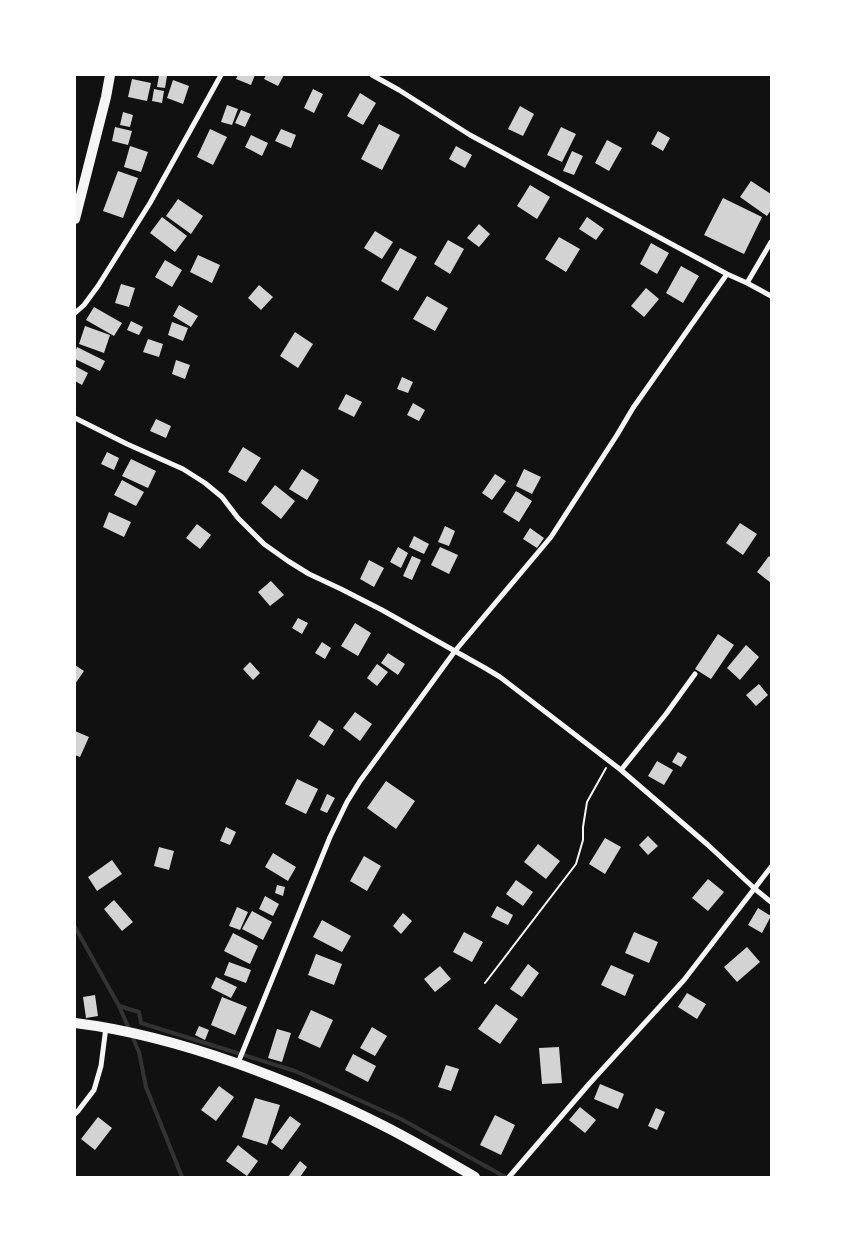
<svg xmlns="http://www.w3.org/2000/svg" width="846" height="1252" font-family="'Golos Text',sans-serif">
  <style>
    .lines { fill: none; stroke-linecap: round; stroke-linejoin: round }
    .stream { stroke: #333; stroke-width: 4 }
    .building { fill: #d3d3d3 }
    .path { stroke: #f5f5f5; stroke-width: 2 }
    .minor { stroke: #f5f5f5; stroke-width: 5 }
    .trunk { stroke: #f5f5f5; stroke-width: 10 }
  </style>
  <rect width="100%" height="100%" fill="#111"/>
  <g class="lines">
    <path class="stream" d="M75,927l44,79 20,46 7,35 36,90
      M119,1006l20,6 2,11 154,48 106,48 104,58"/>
  </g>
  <path class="building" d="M159,75l8,1 -2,12 -8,-1z
    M238,75h17l-4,10 -15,-6z
    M266,75h18l-6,11 -14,-7z
    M132,79l19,4 -4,18 -19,-4z
    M173,80l16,6 -6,18 -16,-6z
    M154,89l10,2 -2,12 -10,-2z
    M313,89l10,5 -9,19 -10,-5z
    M360,93l16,10 -13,22 -16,-9z
    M227,105l11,4 -6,16 -11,-3z
    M520,106l14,8 -11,22 -15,-7z
    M241,110l10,4 -6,13 -10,-4z
    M123,112l10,3 -3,12 -10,-2z
    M379,124l21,11 -18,35 -21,-11z
    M115,127l17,4 -4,14 -16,-4z
    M561,127l15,7 -14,28 -15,-7z
    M210,129l17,8 -14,28 -16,-8z
    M281,129l15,6 -5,13 -16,-7z
    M658,131l12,7 -7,13 -12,-7z
    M251,135l17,8 -6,13 -17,-9z
    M607,140l15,8 -13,23 -14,-8z
    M130,146l18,6 -7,20 -17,-5z
    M456,146l16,9 -7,13 -16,-9z
    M572,151l11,5 -9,19 -11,-4z
    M118,171l20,7 -15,40 -20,-7z
    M751,181l20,13v16l-4,6 -27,-19z
    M530,185l20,12 -13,22 -20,-13z
    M723,198l39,19 -18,37 -40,-19z
    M178,199l25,17 -12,18 -25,-18z
    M162,217l25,19 -12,16 -25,-19z
    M587,217l17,12 -8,11 -17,-11z
    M479,224l11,10 -11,13 -12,-9z
    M375,231l18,11 -11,17 -18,-11z
    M559,237l21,12 -14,23 -21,-13z
    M448,240l16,9 -14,25 -16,-10z
    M651,243l18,10 -12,21 -17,-10z
    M400,248l17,9 -19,34 -17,-10z
    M198,255l22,10 -8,18 -22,-11z
    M165,260l17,10 -10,17 -17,-10z
    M681,266l18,10 -16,27 -17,-10z
    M121,284l14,4 -6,19 -14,-4z
    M259,285l14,12 -12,13 -13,-12z
    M646,288l13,11 -15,18 -13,-11z
    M427,296l21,12 -13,23 -22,-12z
    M179,305l19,11 -7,11 -18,-11z
    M94,307l28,16 -8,13 -28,-16z
    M131,321l12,6 -4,8 -12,-5z
    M172,322l16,6 -5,13 -15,-6z
    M85,326l25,9 -6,18 -25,-9z
    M295,332l18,12 -15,24 -18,-12z
    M148,339l15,5 -4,13 -16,-5z
    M77,347l28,14 -5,10 -25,-12v-7z
    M176,360l14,5 -5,14 -13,-5z
    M75,366l13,7 -6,12 -7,-4z
    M402,377l11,5 -5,11 -11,-4z
    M346,394l16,8 -8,15 -16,-8z
    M413,403l12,7 -6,11 -12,-6z
    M156,419l15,7 -5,12 -16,-7z
    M243,447l18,11 -15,24 -18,-10z
    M107,452l12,6 -5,12 -13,-6z
    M131,459l25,12 -8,17 -26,-12z
    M302,469l17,11 -12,20 -18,-11z
    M524,469l17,8 -9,17 -16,-8z
    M495,474l11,7 -14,19 -10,-7z
    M122,480l22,12 -8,14 -22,-11z
    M275,485l20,16 -14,18 -20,-16z
    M516,491l16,10 -13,21 -16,-10z
    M109,512l22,10 -7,15 -21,-10z
    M740,523l17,11 -14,21 -17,-12z
    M197,524l14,11 -11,14 -14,-11z
    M445,526l10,5 -6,15 -11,-4z
    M530,528l14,10 -7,10 -14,-9z
    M414,536l15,8 -5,10 -15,-7z
    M398,547l10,6 -7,15 -11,-6z
    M440,547l18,8 -9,19 -18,-9z
    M412,556l9,4 -9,20 -9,-4z
    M769,556l2,2v25l-14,-11z
    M369,560l15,8 -10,19 -14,-8z
    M271,581l13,14 -14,11 -12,-14z
    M298,618l10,5 -6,11 -10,-6z
    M355,623l16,10 -13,23 -17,-10z
    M718,634l16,11 -23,34 -16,-10z
    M322,642l9,6 -6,11 -10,-6z
    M746,645l13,12 -19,23 -13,-12z
    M388,653l17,11 -7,11 -17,-12z
    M250,662l10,11 -7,7 -10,-11z
    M377,664l11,8 -11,14 -10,-8z
    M75,665l9,6 -9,13z
    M759,684l9,11 -12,11 -10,-11z
    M355,712l17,12 -12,17 -17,-13z
    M319,720l15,10 -10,16 -15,-10z
    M75,731l14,6 -9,20 -5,-2z
    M678,752l9,5 -6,10 -9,-5z
    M657,761l16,9 -9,15 -16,-9z
    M297,779l21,10 -12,25 -21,-10z
    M386,781l29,20 -19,28 -29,-21z
    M327,794l8,4 -8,15 -7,-3z
    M226,827l10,5 -6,13 -10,-4z
    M648,836l10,10 -10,9 -9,-10z
    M605,838l16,9 -16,27 -16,-10z
    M538,844l22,17 -14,18 -22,-17z
    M159,847l15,4 -5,19 -15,-4z
    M273,853l23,14 -8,14 -23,-14z
    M364,856l17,10 -14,25 -17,-10z
    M112,860l10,14 -25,17 -9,-14z
    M708,879l16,13 -16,19 -16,-13z
    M516,880l17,12 -10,14 -17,-12z
    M277,885l8,2 -2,9 -8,-3z
    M265,896l14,8 -6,12 -14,-7z
    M114,900l19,22 -11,9 -18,-22z
    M497,906l16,9 -5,10 -17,-8z
    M237,907l11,5 -8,18 -11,-4z
    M758,908l13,8 -9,17 -14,-8z
    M252,911l20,11 -9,18 -21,-11z
    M403,913l9,8 -11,13 -8,-8z
    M322,920l29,16 -9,16 -29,-15z
    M464,932l19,10 -11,20 -19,-10z
    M634,932l24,10 -9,21 -24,-10z
    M233,933l25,13 -8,18 -26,-13z
    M747,947l13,15 -23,20 -13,-15z
    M316,954l26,10 -8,21 -26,-10z
    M229,962l22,8 -5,13 -22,-8z
    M528,964l11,9 -17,24 -12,-8z
    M611,965l23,10 -9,21 -24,-11z
    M440,966l11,13 -16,13 -11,-13z
    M216,977l21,10 -6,11 -20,-10z
    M687,993l19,11 -9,15 -19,-12z
    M95,995l3,21 -12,2 -3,-21z
    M222,997l25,10 -12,28 -24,-10z
    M496,1004l22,15 -18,25 -22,-15z
    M311,1010l22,10 -13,28 -22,-10z
    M199,1026l10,4 -4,10 -10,-5z
    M372,1027l15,9 -12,20 -15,-8z
    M277,1029l14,4 -9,29 -14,-4z
    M559,1047l3,36 -20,1 -3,-36z
    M353,1054l23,12 -8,16 -23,-12z
    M446,1065l13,4 -8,22 -13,-4z
    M600,1084l24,10 -6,15 -24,-10z
    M219,1086l15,11 -18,24 -15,-11z
    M255,1098l25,7 -13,40 -25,-8z
    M580,1107l16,13 -11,13 -16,-13z
    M656,1108l9,4 -8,18 -9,-4z
    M495,1115l20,10 -14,30 -21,-10z
    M290,1116l11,8 -19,26 -11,-8z
    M98,1117l14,11 -17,22 -14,-11z
    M238,1145l20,16 -11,15 -21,-15z
    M300,1161l7,6 -7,10h-12z"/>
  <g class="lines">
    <path class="path" d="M485,983l91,-119 7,-24v-13l4,-25 19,-34"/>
    <path class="minor" d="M372,75l27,15 71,45 257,139 20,9 24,13
      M747,283l24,-41
      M75,313l9,-8 14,-19 52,-83 71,-128
      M75,418l52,26 56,25 22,14 17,14 16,21 26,26 24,17 21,13 32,15 41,21 103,58 15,9 121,93 87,75 47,44 16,13
      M621,770l45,-56 29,-40
      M238,1063l92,-226 17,-35 13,-21 95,-130 96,-114 66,-102 16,-27 94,-134
      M75,1114l3,-3 16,-21 7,-24 5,-39
      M509,1177l80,-93 95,-104 87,-113"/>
    <path class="trunk" d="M75,219l31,-122 4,-22
      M75,1023c57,7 107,21 161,40 50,18 99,38 146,62 32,16 62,34 93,52"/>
  </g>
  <rect width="846" height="1252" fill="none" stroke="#ffffff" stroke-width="152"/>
</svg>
